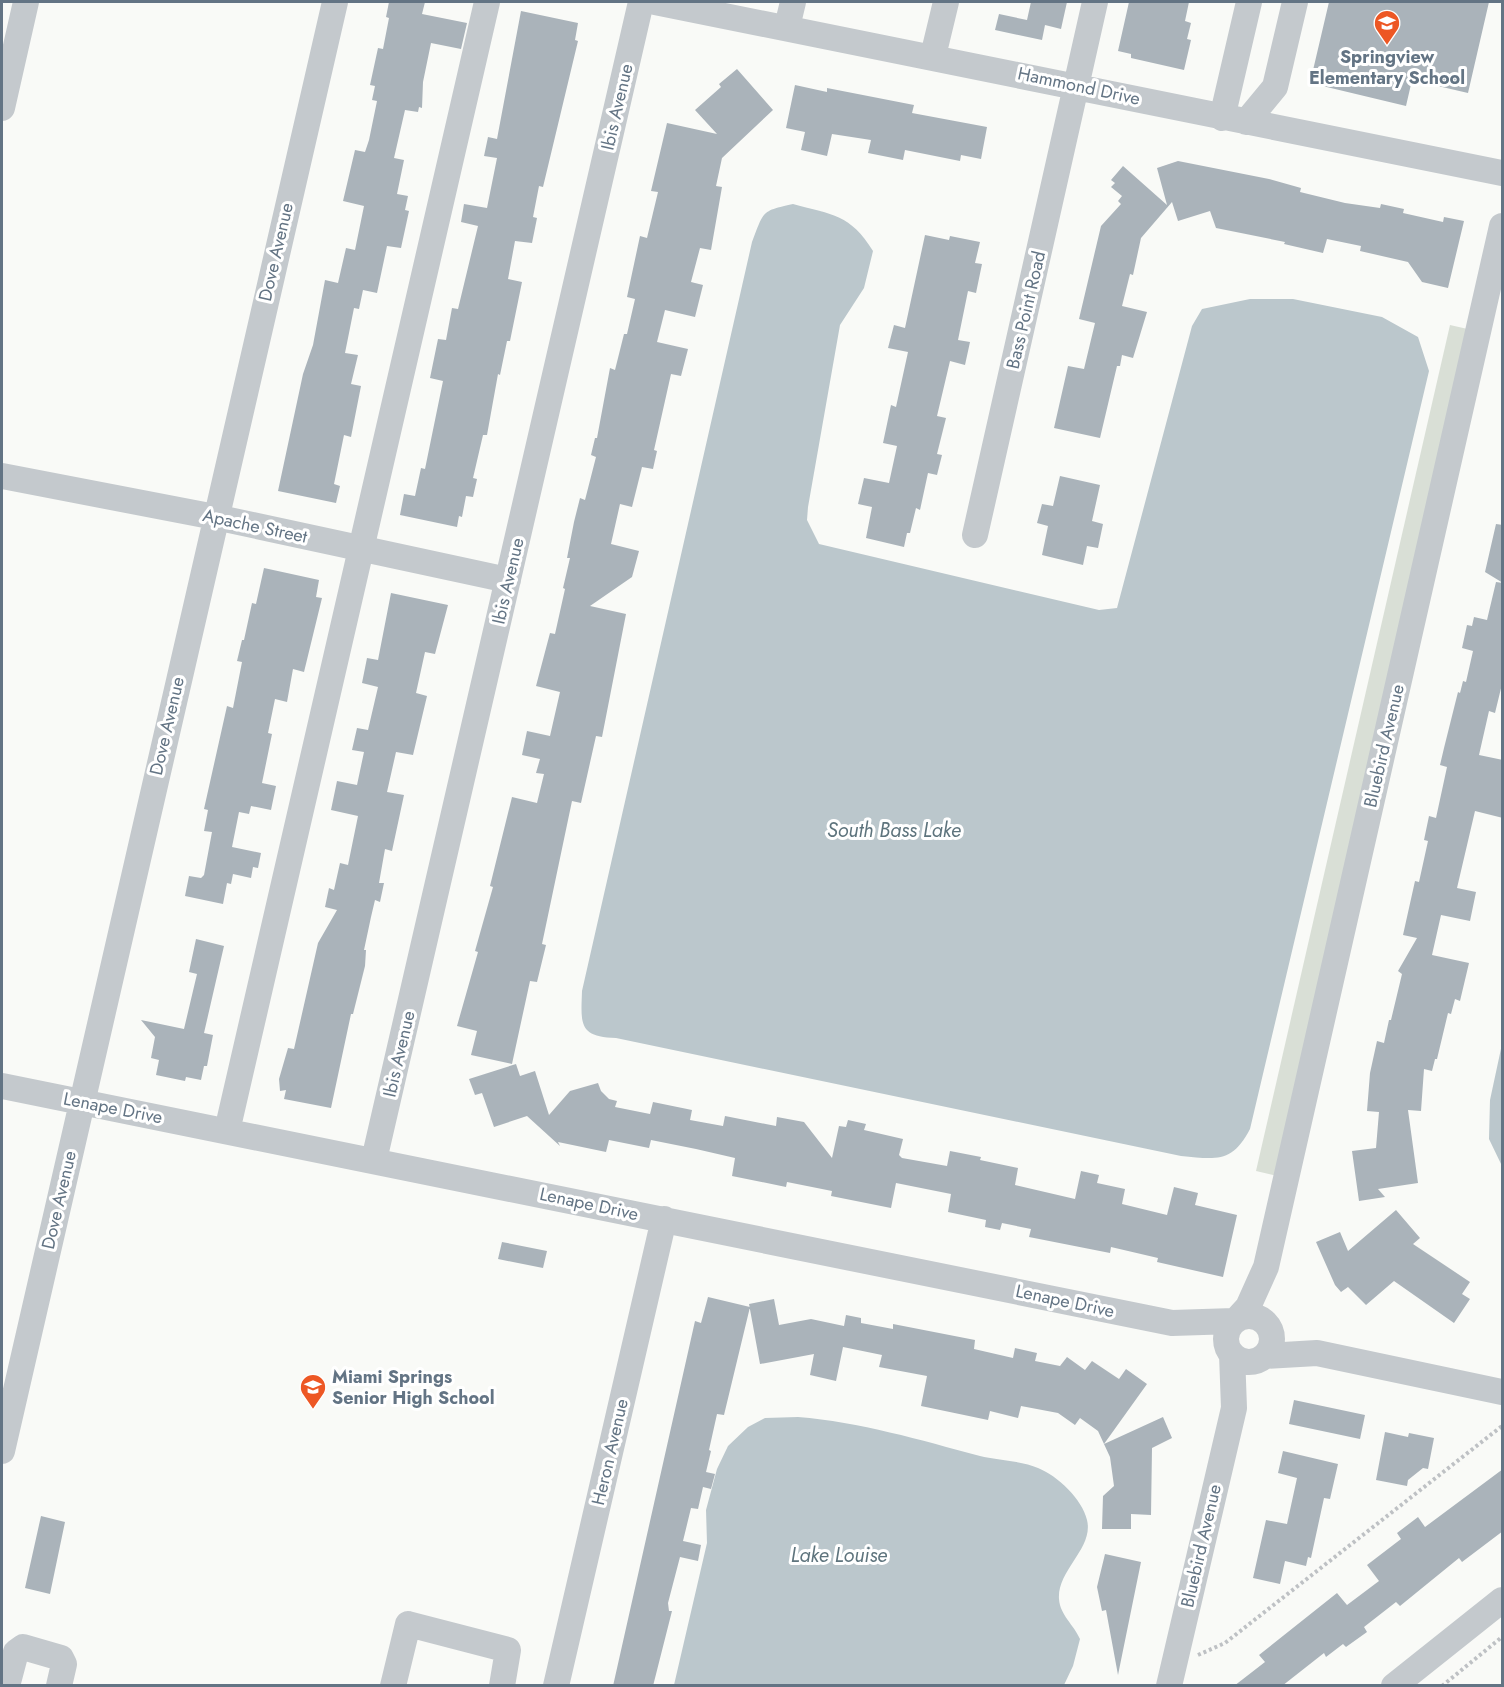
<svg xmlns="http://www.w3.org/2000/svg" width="1504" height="1687" font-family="Jost,sans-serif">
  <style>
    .green { fill: #d9dfd6 }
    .water { fill: #bbc7cc }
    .building { fill: #aab3ba }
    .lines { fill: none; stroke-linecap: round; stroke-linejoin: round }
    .path { stroke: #bec1c4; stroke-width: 4; stroke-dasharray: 3 3; stroke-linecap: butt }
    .minor { stroke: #c4c9cd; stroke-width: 26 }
    .labels { text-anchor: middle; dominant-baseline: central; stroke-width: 6; stroke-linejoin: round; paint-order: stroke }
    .poi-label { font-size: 18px; font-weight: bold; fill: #637484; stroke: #fff }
    .street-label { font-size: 18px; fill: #637484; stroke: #fff }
    .water-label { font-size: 20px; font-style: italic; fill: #5e747d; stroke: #fff }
  </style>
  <rect width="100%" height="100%" fill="#f9faf7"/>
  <path class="green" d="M1450,325l22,5 -195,846 -21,-5z"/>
  <path class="water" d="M793,204c40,11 57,10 80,47l-9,37 -24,37 -32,182 -1,13 12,24 280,66 18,-2 75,-282 10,-17 48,-10h43l89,18 36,20 11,34 -179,758c-18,35 -35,30 -69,27l-565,-118c-38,-1 -35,-15 -34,-47l170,-749c12,-31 9,-31 41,-38z
    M1502,1044v122l-13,-27 1,-39z
    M798,1417c62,5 122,23 182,39 17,4 43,5 58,12 20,8 44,31 49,52 7,28 -30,50 -28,79 1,16 15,26 21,40l-7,27 -9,19h-390l33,-142 -1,-33 11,-41 11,-23 20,-19 17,-9z"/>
  <path class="building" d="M389,2h36l-3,12 45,9 -6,26 -30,-6 -8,39 -1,26 -3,-1 -1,5 -13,-2 -11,48 10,2 -7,34 11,2 -3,14 4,1 -8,37 -14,-2 -10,47 -14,-3 -4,19 -5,-1 -9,45 13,2 -7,29 10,2 -10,51 -7,-2 -10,49 6,2 -4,17 -58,-12 25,-117 10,-29 12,-65 13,3 8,-35 9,2 9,-44 -21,-5 12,-51 10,2 4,-12 8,-39 -5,-1 3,-14 -5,-1 8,-37 5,1 6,-31 -3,-1z
    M1031,2h36l-6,27 -16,-4 -3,15 -47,-10 4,-16 28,6z
    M1129,2h60l-4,19 6,2 -4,16 4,1 -7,30 -53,-12v-4l-13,-3z
    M1329,2h160l-21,91 -56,-13 -6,26 -96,-23z
    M521,11l57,12 -3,17 3,1 -35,146 -4,-1 -6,31 4,1 -5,25 -17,-2 -7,38 14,3 -12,59h-3l-7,34 -2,-1 -11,61h-4l-10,43 4,1 -4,18 -7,-1 -4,21 -3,-1 -2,11 -57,-12 4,-21 11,2 6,-28 4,1 18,-88 -13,-3 8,-39 8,1 6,-32 6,1 20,-83 -17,-4 3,-18 23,4 10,-50 -13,-2 4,-19 9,2z
    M737,69l36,41 -51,48 -6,28 6,1 -11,63 -11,-2 -9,34 12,3 -8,32 -30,-7 -8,32 31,7 -7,27 -10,-2 -17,76 3,1 -4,18 -11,-2 -10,40 -12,-3 -9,40 28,7 -7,26 -42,29 36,8 -24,123 -6,-1 -15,67 -9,-2 -30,143 4,1 -9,37 -7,-1 -18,83 -41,-9 6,-24 -20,-5 21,-74 -3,-1 18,-64 -3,-1 22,-89 25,6 7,-29 -8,-1 4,-14 -18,-4 5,-24 23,5 10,-44 -24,-6 14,-53 5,1 10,-45 -2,-1 7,-30h-3l7,-36 6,-24 5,2 11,-43 -5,-2 4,-17h2l13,-70 5,2 9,-36h3l8,-35 -8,-2 13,-61 7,2 11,-46 -7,-1 16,-68 50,11 -22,-24 26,-23 -2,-3z
    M795,85l32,7v-4l87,17 -2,8 75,14 -6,32 -20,-4 -1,6 -55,-11 -2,10 -35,-7 3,-13 -39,-6 -5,22 -26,-6 4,-18 -19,-4z
    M1178,161l91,18 32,9 -1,4 45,11 35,5 1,-4 23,5 -1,4 40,9 1,-5 20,4 -16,67 -26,-6 -14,-20 -48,-11 1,-5 -34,-7 -4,14 -39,-9 1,-2 -69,-14 -6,-17 -32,10 -6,-19 -31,36 -8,37 -3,-1 -8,32 25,6 -14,46 -11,-3 -2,11h-3l-17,72 -46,-10 14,-62 16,3 11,-46 -16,-4 22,-93 20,-22 -3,-3 4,-5 -11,-9 4,-4 -4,-3 12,-14 44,39 -10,-37z
    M925,235l24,5 1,-4 30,6 -5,21 7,1 -6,29 -8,-2 -10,49 12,2 -5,23 -15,-4 -13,55 9,2 -9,36 5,1 -5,20 -9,-2 -8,37 -4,-2 -6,25h-3l-3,14 -38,-9 6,-31 -14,-3 6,-26 25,5 8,-37 -14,-3 8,-38 5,2 12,-55 -20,-4 6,-23 11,3z
    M1060,476l40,9 -8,36 11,3 -5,24 -11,-2 -4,19 -41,-10 6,-29 -11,-3 5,-19 11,2z
    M1496,524l7,1v58l-18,-11z
    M264,568l55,12 -3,17 6,1 -18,74 -11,-3 -6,33 -12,-3 -7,34 4,1 -10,49 14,3 -5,24 -20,-4 -2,8 -10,-2 -7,35 29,6 -3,15 -5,-1 -2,11 -18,-4 -2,10 -4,-1 -4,21 -38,-8 4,-20 12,2 3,-3 8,-43 -8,-1 4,-21 -4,-1 23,-103 6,2 9,-46 -5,-1 5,-21h2l8,-37 4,1z
    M1496,582l7,1v97l-8,33 -6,-2 -10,44 24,5v58l-28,-7 -18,77 19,4 -6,29 -29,-6 -9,40 37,8 -9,38 -5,-2 -4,15 -3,-1 -11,46h-2l-3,12 -8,-2 -3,42 -13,-1 10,73 -40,6 7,8 -26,4 -7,-50 24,-3 3,-36 -12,-1 3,-38 7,-32 7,2 5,-23h2l11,-46 -4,-3 19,-33 -14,-3 12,-54 4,1 9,-41 -4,-1 5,-24 7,2 11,-51 -7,-2 4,-17 14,-56 2,1 3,-12 3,1 7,-31 -11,-3 5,-23 5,1 2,-9 13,3z
    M391,593l57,12 -13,49 -10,-2 -9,41 11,3 -14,59 -17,-3 -9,40 17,3 -12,56 -7,-2 -6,34h5l-4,19 -5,-2 -4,17 -7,33h2l-1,16 -12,48h-2l-20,94 -47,-9 2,-9 -6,1 -1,-12 9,-31 6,1 24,-106 19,-33 -12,-3 4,-19 5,2 6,-27 8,2 10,-49 -27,-6 6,-29 20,4 7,-33 -12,-2 5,-22 11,2 10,-43 -16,-4 5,-25 11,2z
    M196,939l28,7 -20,87 9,2 -6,31h-3l-3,14 -15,-3 -1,4 -29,-6 3,-15 -8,-2 4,-21 -14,-17 43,9 13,-55 -8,-2z
    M516,1064l4,12 15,-5 14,44 21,-24 28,-8 3,8 8,8 8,2 -2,6 35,7 3,-12 39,8 -2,10 33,6 2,-10 51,10 1,-9 27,5 28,36 7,-32 7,1 2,-7 18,4 -2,6 39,9 -4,16 3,3 45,8 3,-15 31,6 -1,3 38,8 -3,17 60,14 6,-28 18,4 -2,8 28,6 -3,15 45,11 7,-28 24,6 -3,12 42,10 -14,62 -66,-15 1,-4 -47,-11 -1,6 -81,-16 2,-8 -29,-6 -2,7 -15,-3 1,-7 -38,-8 3,-18 -55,-11 -5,25 -60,-12 1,-5 -45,-9 -1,5 -54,-11 3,-18 -39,-9 -45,-9 -2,8 -40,-8 -3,12 -48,-10 2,4 -33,-30 -33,11 -12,-34 -7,2 -6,-16z
    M1396,1210l24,28 -7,6 57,38 -8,12 8,5 -16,24 -60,-42 -28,24 -18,-18 -7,5 -6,-7 -19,-43 24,-10 8,19z
    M502,1242l45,9 -4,17 -45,-9z
    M708,1297l42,10 -26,108 -7,-1 -8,36 2,1 -5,21 9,2 -4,15 -8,-2 -5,22 -7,-1 -8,33 18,4 -3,16 -18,-4 -12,46 1,8h3l-19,75h-40l82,-365 6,2z
    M774,1299l5,26 32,-6 33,7 2,-11 15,3v5l32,6v-5l82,16 -1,9 39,9 2,-10 22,5 -2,8 25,5 7,-9 18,13 7,-9 27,18 7,-10 21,15 -43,60 59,-27 9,21 -20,10 -1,67 -20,-1v15h-29l1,-33 11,-10 -4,-29 -12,-26 -18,-13 -5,7 -17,-12 -37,-7 -3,12 -28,-7 -2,9 -67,-14 6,-30 -48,-9 3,-12 -39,-8 -7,34 -26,-6 4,-21 -54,10 -11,-60z
    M1294,1400l71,15 -5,24 -71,-15z
    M1385,1432l23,5 1,-4 25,5 -6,31 -5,-1 -15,12 -1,6 -31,-6z
    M1283,1451l55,13 -8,35 -6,-1 -13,60 -3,-1 -2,9 -21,-5 -5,23 -27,-6 13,-58 21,4 10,-46 -19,-5z
    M1503,1469v62l-41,31 -3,-4 -59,48 -4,-4 -32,25 3,5 -21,15 -3,-3 -17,13 -2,-4 -42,33h-48l31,-24 -6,-7 78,-62 10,12 32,-24 -12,-16 34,-26 -4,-6 21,-16 7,10z
    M41,1516l24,6 -15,72 -25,-6z
    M1105,1554l36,8 -23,113 -12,-65 -4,1 -5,-24z"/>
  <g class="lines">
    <path class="path" d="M1198,1655l27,-12 277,-217
      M1442,1686l60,-49"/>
    <path class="minor" d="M655,2c283,55 565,115 847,171
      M787,27l6,-25
      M933,56l13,-54
      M2,108l24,-106
      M1222,118l27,-116
      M1246,122l29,-35 20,-85
      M2,476l213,41 293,63
      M975,535l120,-533
      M2,1086l1170,237 62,-2
      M227,1131l260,-1129
      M374,1160l267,-1158
      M1226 1339a23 23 0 1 1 46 0a23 23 0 1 1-46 0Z
      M1237,1319l11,-12 18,-40 236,-1041
      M1265,1356l52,-3 185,39
      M2,1451l333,-1449
      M7,1686l9,-34 7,-5 38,11 3,6 -5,22
      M393,1686l15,-62 100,26 -6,36
      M556,1686l108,-467
      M1169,1686l65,-278 -2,-54
      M1394,1686l108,-86"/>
  </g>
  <defs>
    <g id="school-pin" transform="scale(1.35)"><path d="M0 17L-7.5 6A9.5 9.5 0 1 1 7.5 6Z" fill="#ed5724" stroke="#fff"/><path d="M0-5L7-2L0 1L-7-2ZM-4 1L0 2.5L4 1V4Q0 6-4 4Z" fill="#fff"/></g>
  </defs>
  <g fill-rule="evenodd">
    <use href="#school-pin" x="1387" y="23"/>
    <use href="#school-pin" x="313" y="1387"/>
  </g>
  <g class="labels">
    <g class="poi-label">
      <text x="1387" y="57">Springview<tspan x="1387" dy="21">Elementary School</tspan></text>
      <text x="332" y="1377" text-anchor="start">Miami Springs<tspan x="332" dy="21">Senior High School</tspan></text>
    </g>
    <g class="street-label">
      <text transform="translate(1079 86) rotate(12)">Hammond Drive</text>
      <text transform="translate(617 107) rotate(-77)">Ibis Avenue</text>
      <text transform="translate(276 252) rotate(-77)">Dove Avenue</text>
      <text transform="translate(1026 310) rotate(-77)">Bass Point Road</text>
      <text transform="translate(255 526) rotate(12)">Apache Street</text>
      <text transform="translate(508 581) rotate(-77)">Ibis Avenue</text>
      <text transform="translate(167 726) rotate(-77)">Dove Avenue</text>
      <text transform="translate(1384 746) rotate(-77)">Bluebird Avenue</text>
      <text transform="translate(399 1054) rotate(-77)">Ibis Avenue</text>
      <text transform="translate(113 1108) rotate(11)">Lenape Drive</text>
      <text transform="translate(59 1200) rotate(-77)">Dove Avenue</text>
      <text transform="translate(589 1204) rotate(12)">Lenape Drive</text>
      <text transform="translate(1065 1301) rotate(12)">Lenape Drive</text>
      <text transform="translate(610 1452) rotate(-77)">Heron Avenue</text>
      <text transform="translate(1201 1546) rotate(-77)">Bluebird Avenue</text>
    </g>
    <g class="water-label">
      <text x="894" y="830">South Bass Lake</text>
      <text x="839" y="1555">Lake Louise</text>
    </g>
  </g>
  <rect width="1504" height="1687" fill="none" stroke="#637484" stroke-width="6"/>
</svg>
